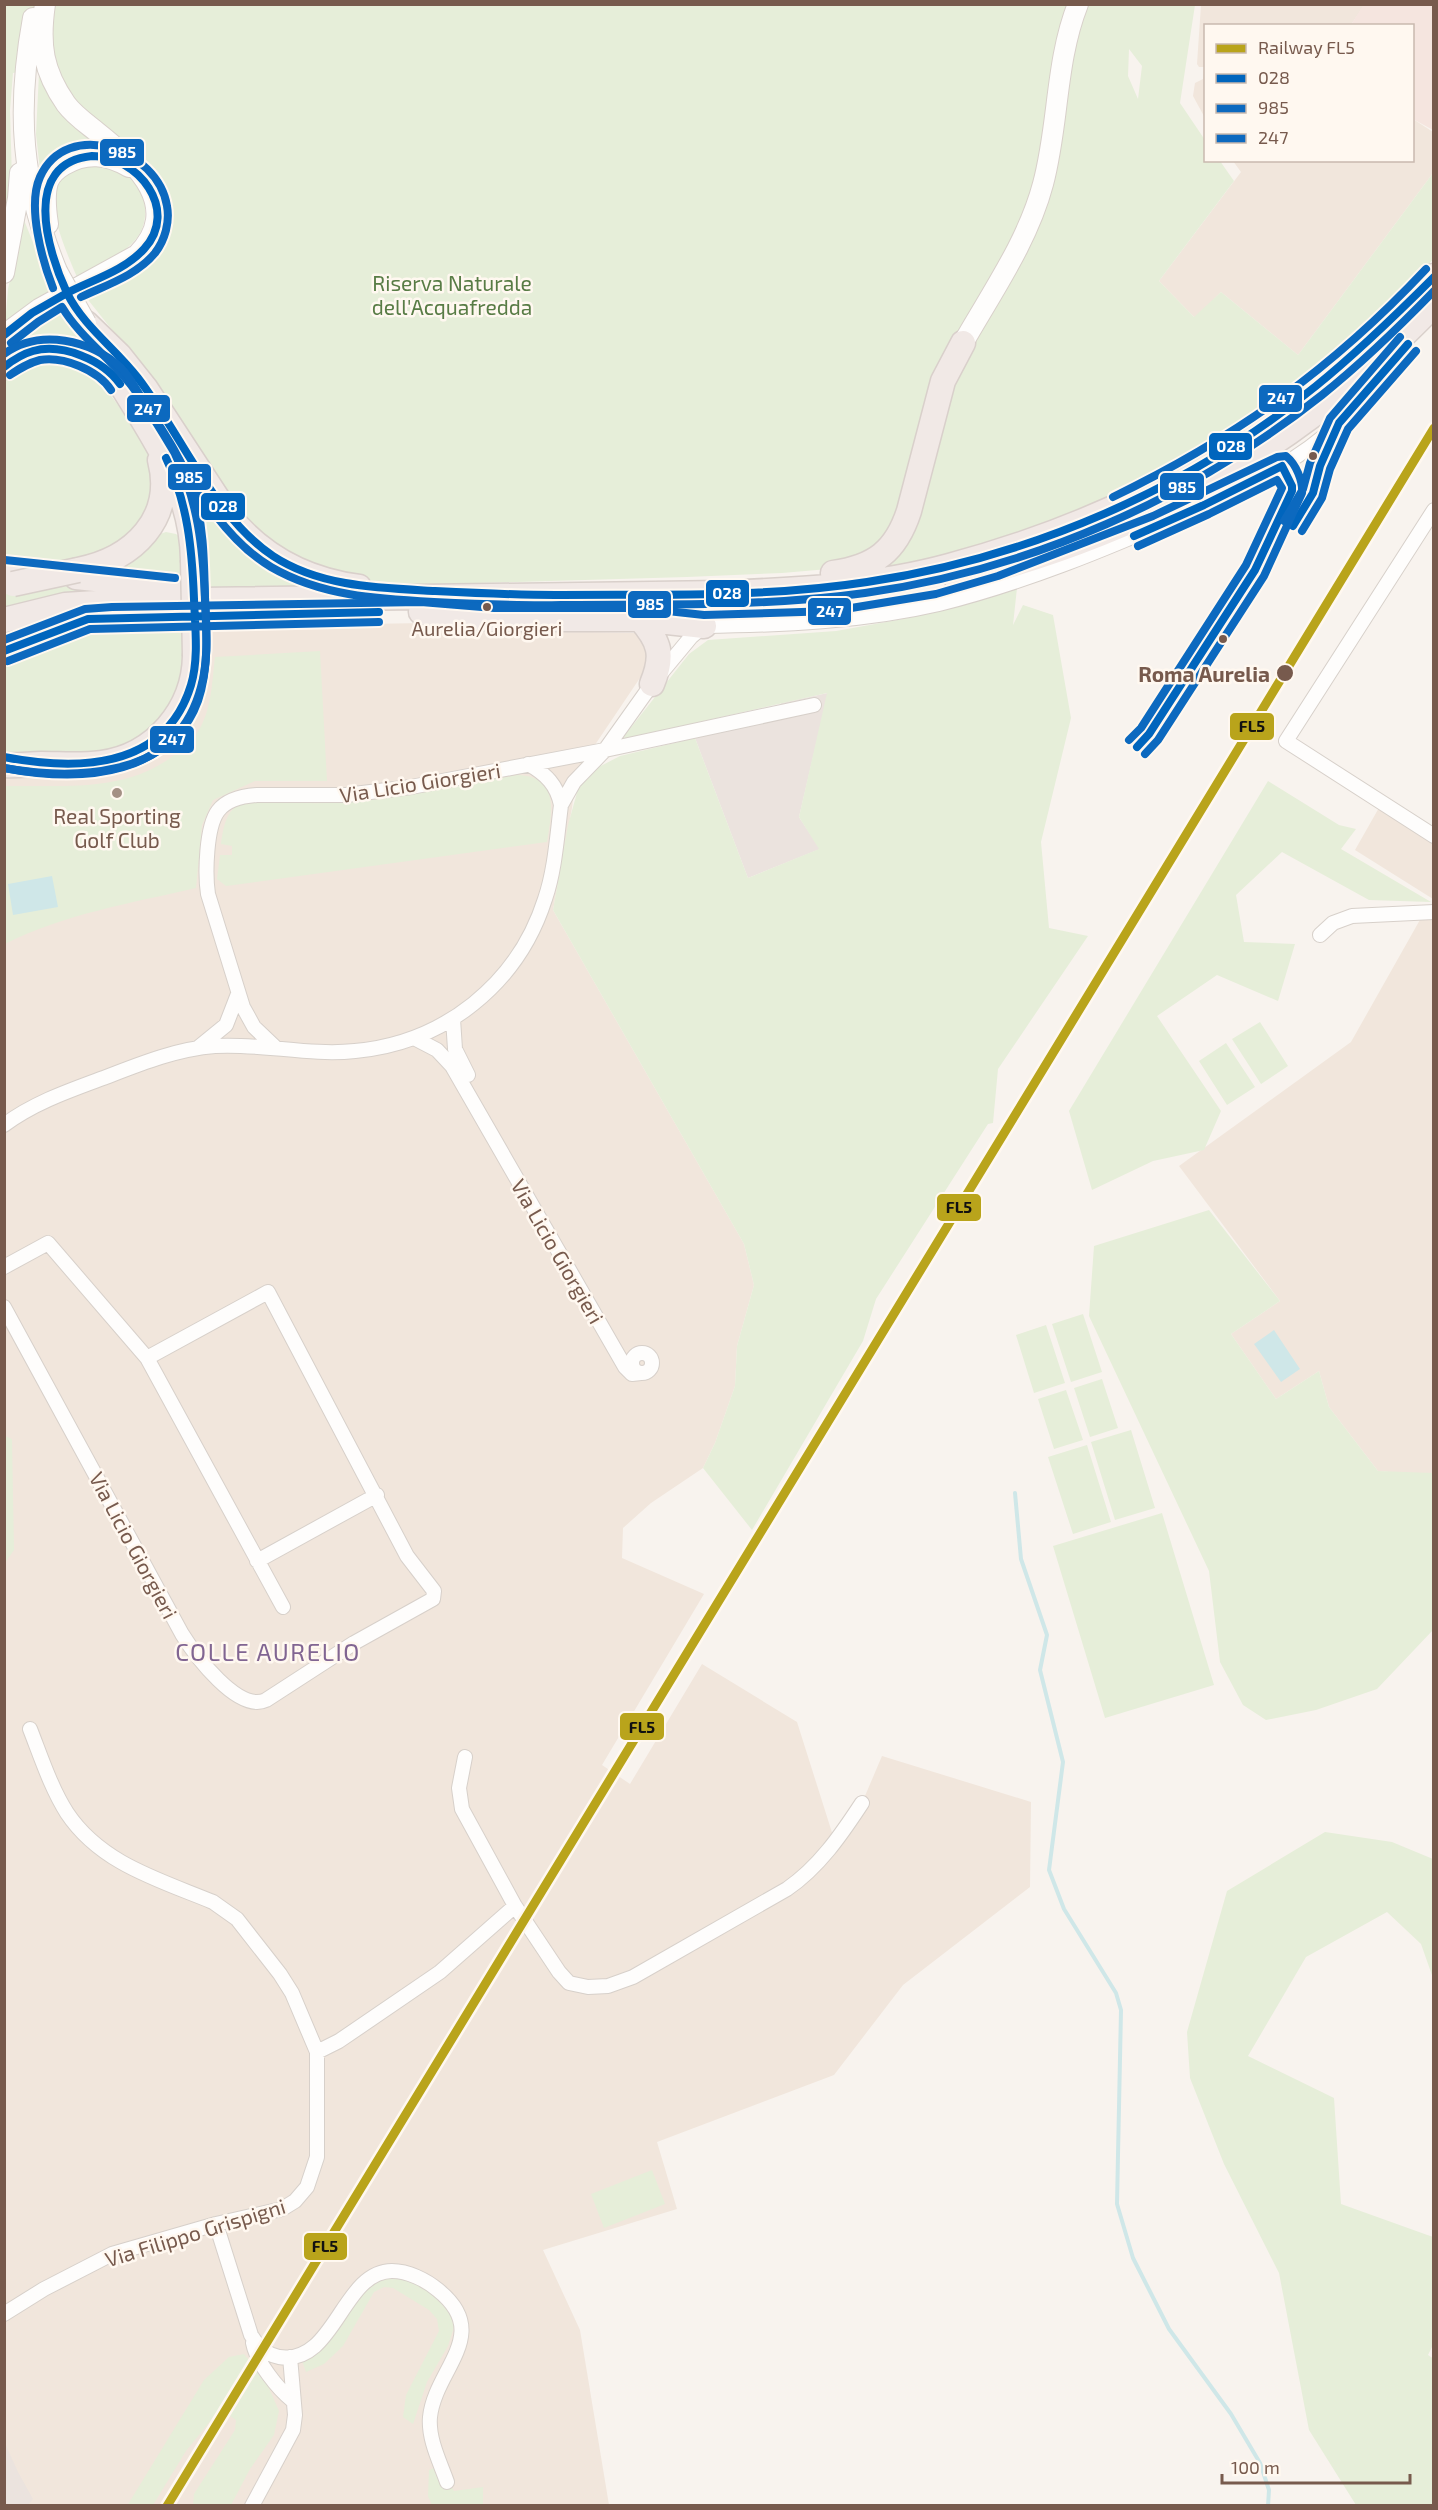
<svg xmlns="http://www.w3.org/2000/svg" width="1438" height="2510" font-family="'Exo 2',sans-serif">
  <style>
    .residential { fill: #f1e6dc }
    .commercial { fill: #f5e5df }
    .industrial { fill: #ebe3de }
    .green { fill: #e6eed9; fill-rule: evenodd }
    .water { fill: #cfe7e8 }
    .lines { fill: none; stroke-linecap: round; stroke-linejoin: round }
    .stream { stroke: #cfe7e8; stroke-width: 4 }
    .street-casing { stroke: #d7d0ca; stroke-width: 16 }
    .secondary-casing { stroke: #d8d0ca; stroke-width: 22 }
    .highway-casing { stroke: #d9d0cb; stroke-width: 27 }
    .street { stroke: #fefdfc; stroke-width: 14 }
    .secondary { stroke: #fefdfc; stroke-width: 20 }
    .highway { stroke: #f1e9e6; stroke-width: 24 }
    .secondary-bridge-casing { stroke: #d8d0ca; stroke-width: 22; stroke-linecap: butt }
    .highway-bridge-casing { stroke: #d9d0cb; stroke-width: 27; stroke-linecap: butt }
    .secondary-bridge { stroke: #fefdfc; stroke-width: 20 }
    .highway-bridge { stroke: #f1e9e6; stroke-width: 24 }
    .bus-1-casing { stroke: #fff8f0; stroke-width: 12 }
    .bus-2-casing { stroke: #fff8f0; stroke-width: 12 }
    .bus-3-casing { stroke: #fff8f0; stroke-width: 12 }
    .bus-1 { stroke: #0065bd; stroke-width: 8 }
    .bus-2 { stroke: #0c69bf; stroke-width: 8 }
    .bus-3 { stroke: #0c69bf; stroke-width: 8 }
    .rail-1-casing { stroke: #fff8f0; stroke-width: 14 }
    .rail-1 { stroke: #b9a41b; stroke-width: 9 }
    .bus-dot { fill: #775a4d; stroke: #fff8f0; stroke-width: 2 }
    .poi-dot { fill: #a49085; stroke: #fff8f0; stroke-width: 2 }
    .labels { text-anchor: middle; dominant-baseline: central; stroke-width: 5; stroke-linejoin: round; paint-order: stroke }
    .bus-label { font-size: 20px; fill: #775a4d; stroke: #fff8f0 }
    .park-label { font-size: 21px; fill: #587c45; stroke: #fff8f0 }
    .stop-label { font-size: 21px; font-weight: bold; fill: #775a4d; stroke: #fff8f0; text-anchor: end }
    .street-label { font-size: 21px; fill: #775a4d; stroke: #fff8f0 }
    .poi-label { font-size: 21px; fill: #775a4d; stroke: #fff8f0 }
    .quarter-label { font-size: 24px; letter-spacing: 1.5px; fill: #816592; stroke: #fff8f0 }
    .line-badge { stroke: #fff8f0; stroke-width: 2 }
    .badge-label { font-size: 16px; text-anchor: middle; font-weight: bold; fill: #fff }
    .pale-badge-label { font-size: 16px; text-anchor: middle; font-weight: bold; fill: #111 }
  </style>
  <rect width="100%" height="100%" fill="#f8f3ee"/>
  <path class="residential" d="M1201,5h163l-13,20 -145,1 -1,92 -12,-22 2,-13 8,-4 1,-12h-5l-2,-3z
    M1413,119l20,13v41l-135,182 -77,-63 -26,26 -36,-37 82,-109 -8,-11 179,-1z
    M423,623l72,7 142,3 10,7 1,26 -80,119 5,14 -1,9 -19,102 191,334 10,41 -17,61 -2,40 -20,57 -12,25 -52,35 -28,25 -1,30 82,36 -102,171 28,19 72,-120 95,58 38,120 27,-39 20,-47 149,46 -1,85 -127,98 -69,90 -177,67 20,67 -134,41 37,80 29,175 -604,1v-1736l198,-143z
    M1380,806l53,37v56l-78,-49z
    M1421,918h12v555l-7,2 -48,-4 -49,-64 -10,-36 -43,28 -45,-65 49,-33 -101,-135 172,-124z"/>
  <path class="commercial" d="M1364,4l69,1v125l-20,-11 -1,-93 -61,-1z"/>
  <path class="industrial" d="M828,693l-29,124 21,32 -72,29 -53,-140 88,-23 -2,-12z
    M4,2441l14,31 15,27 -5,6h-23z"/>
  <path class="green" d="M5,5h1190l-15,98 25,37 1,20 14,1 14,20 -75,100 35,36 27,-25 77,63 135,-182v86l-19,25 -88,81 -94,70 -142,73 -138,48 -71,13 -41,-1 -58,5 -95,4 -277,8 -42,-2 -52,-11 -66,-43 -106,-159 -55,-69 -3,-6c19,-9 41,-17 58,-30 32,-25 30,-65 6,-95l-67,-59 -44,-43 -26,5 -3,37 2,70 -7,80zM1129,49l13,17 -4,33 -10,-23z
    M39,73l64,72 -62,34 -5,-45z
    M88,164c14,2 30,3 41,12 18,14 22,45 7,63 -15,18 -39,27 -59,38 -9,-21 -30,-68 -22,-90 5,-13 22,-18 33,-23z
    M24,220l28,70 -47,35 3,-36z
    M64,310l23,40 -82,6c15,-22 36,-33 59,-46z
    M43,360c43,2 61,23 83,57 7,11 16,23 21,35 6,13 5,28 3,41 -10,65 -91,79 -145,68v-180l23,-18z
    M164,428l57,94 101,67h-92l-26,-3z
    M166,532l10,2 6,5 -1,40 -77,-7 50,-36z
    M44,585l75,5 -114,20 -1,-16z
    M1017,588l-4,37 10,-20 30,10 18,103 -30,124 8,86 39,8 -90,133 -5,54 -5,1 -112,175 -13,42 -111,189 -49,-62 12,-25 20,-57 2,-40 17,-61 -10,-41 -191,-334 15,-85 10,-36 15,-19 27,-14 75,-18 53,140 71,-29 -20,-32 28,-124 -206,47 68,-86 19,-14 128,-9 67,-12z
    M184,627l3,25 -9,45 -34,39 -38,17 -88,2 -13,-3 -1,-96 38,-14 46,-8z
    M320,651l7,130h-72l-42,19 -11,25 -6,63c-64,15 -132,26 -191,56v-158c62,-1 131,8 179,-40 4,-4 10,-8 13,-13 15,-22 15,-52 18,-76z
    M517,775c43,1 35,37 30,67l-321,44 -9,-7 3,-24h12v-9l-11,-2c2,-13 4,-33 19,-40 17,-8 44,-2 63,-1 72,2 143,-15 214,-28z
    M1268,781l71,44 17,4 -15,20 90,53 -62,-2 -87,-48 -46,43 8,47 51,2 -17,57 -61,-26 -60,41 64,95 -17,39 -51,11 -61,29 -23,-79z
    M1260,1022l28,44 -27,18 -29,-45z
    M1226,1043l29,44 -28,18 -28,-44z
    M1209,1210l71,91 -49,33 45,65 43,-28 10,36 49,64 55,2v157l-56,59 -61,21 -50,10 -23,-15 -23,-43 -11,-91 -120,-255 5,-70z
    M1083,1314l19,58 -31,10 -19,-58z
    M1046,1325l19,58 -31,10 -18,-58z
    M1102,1379l16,49 -28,9 -16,-49z
    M1066,1390l17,50 -29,9 -16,-50z
    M1131,1430l24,78 -40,12 -24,-78z
    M5,1436l7,3 2,111 -9,13z
    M1087,1445l24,77 -38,12 -25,-77z
    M1162,1513l52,172 -109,33 -52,-172z
    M1325,1832l67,10 41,17v119l-12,-34 -34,-32 -81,45 -58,99 86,42 7,106 92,33 1,106 -6,12 6,4 -1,146h-77l-47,-75 -30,-157 -55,-109 -34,-86 -3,-46 40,-141z
    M652,2170l13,34 -61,24 -13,-34z
    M394,2276l28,11 20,13 12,15v12l-6,19 -21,36 -14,42 -10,-7 3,-22 33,-64 -2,-12 -8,-9 -36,-22 -9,-1 -10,5 -31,54 -19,18 -18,8 -5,-14 67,-75z
    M244,2354l21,25 14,32 -5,24 -24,34 -19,36h-38l1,-11 41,-64 1,-10 -16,-11 -34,42 -33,54 -26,1 77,-126 25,-23z
    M437,2467l17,24 29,-4v18h-51l-4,-9 1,-26z"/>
  <path class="water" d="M52,876l6,31 -45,8 -5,-31z
    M1274,1330l26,39 -19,13 -27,-38z"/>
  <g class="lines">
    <path class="stream" d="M1015,1493l6,66 26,76 -7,35 23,92 -14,108 15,39 52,84 5,17 -4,194 16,54 36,71 62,85 29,49 9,27 -1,16"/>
    <g class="street-casing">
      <path id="street" d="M1434,510l-148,231 148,95
        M561,805l13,-23 31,-32 47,-66 39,-47 13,-11c79,-1 158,-4 235,-22 84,-21 165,-54 244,-89 55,-25 112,-50 156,-92
        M1320,935l13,-12 19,-7 82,-4
        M453,1019l2,30 13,26
        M414,1038l23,12 15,16 173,301 7,7 9,-1
        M199,1047l27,-22 12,-31
        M275,1047l-21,-20 -11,-20 -35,-113c-3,-20 -2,-67 10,-83 9,-12 25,-15 39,-16h89l65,-8 194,-37 209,-45
        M4,1125c31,-23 67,-35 102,-48 36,-14 71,-28 109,-31 47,-3 94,10 140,5 89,-8 163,-67 190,-152 10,-29 12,-63 16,-94 -4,-20 -15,-31 -33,-41
        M4,1267l44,-24 99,115 136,249
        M4,1307l178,327c13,21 56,79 84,66l88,-57 79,-44 1,-8 -27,-35 -139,-264 -121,66
        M632 1363a10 10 0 1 1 20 0a10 10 0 1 1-20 0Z
        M257,1561l120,-66
        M465,1757l-6,31 3,21 53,97 44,66 10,11 19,4 20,-1 25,-9 154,-88c32,-22 54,-54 75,-86
        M317,2052l22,-11 101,-69 75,-66
        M216,2224l35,111c6,11 15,19 28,22 56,9 63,-86 113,-86 16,0 34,9 46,19 55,44 -3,79 -8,127 -2,22 10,45 17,65
        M4,2314l40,-25 68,-35 104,-30 66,-15 13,-8 12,-14 10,-30v-105l-25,-59 -12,-19 -43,-55 -24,-17c-53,-22 -112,-38 -146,-89 -16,-25 -26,-56 -37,-84
        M253,2343c4,20 24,45 40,58
        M252,2506l41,-76 2,-15 -5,-58"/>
    </g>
    <g class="secondary-casing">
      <path id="secondary" d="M33,18c-17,93 -12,165 24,253
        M48,224c-2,-13 -4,-29 0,-42 3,-8 9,-13 16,-17 22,-13 43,-11 65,2
        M4,273l14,-75 2,-25
        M4,335l35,-26 98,-54c47,-48 -1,-92 -40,-123 -10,-8 -23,-17 -31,-28 -23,-33 -27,-59 -21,-100
        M963,343c29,-51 65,-102 80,-159 16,-59 12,-122 35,-180"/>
    </g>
    <g class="highway-casing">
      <path id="highway" d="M86,323l33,32 27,34 83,127c33,41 78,64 130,71
        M103,354c37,67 89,125 90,206
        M4,367c39,-32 75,-17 110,9
        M1339,423l44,-50
        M4,570l11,2
        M78,570c56,-11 97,-52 82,-110
        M833,573c42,-6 63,-22 76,-62l34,-130 20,-38
        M76,577l94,10
        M957,580c127,-32 250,-85 356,-165 43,-33 82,-71 121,-110
        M421,612l72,7h147l64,7
        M640,619c20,23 24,36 12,65
        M4,620l61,-15 62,-4 596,-8c76,-3 153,-7 226,-27 184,-49 357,-145 485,-290
        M4,651l84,-32
        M4,765c13,1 25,-1 37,-1 20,0 40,2 60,-1 54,-7 93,-54 94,-107"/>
    </g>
    <use href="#street" class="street"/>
    <use href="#secondary" class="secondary"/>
    <use href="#highway" class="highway"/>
    <g class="secondary-bridge-casing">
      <path id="secondary-bridge" d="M57,271l29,52"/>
    </g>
    <g class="highway-bridge-casing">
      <path id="highway-bridge" d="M193,560l2,96
        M13,584l65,-14"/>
    </g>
    <use href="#secondary-bridge" class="secondary-bridge"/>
    <use href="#highway-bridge" class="highway-bridge"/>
    <g class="bus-1-casing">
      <path id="bus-1" d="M92,156c46,0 88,54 52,93 -20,22 -52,31 -77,44 -20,-43 -46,-130 25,-137z
        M67,293c17,34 48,55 71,85 43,56 76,139 135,178 47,31 107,32 162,35 40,2 80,4 120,4 104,-1 209,3 312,-13 162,-24 322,-93 449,-196 42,-34 80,-71 118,-109
        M4,335l28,-22 35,-20
        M4,367c9,-7 18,-13 29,-16 29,-8 70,9 87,33
        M1293,526l20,-33 7,-27 19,-43 69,-79
        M1134,536l70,-31 78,-39 10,20v5l-37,79 -106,164 -12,13
        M4,651l84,-32 291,-7
        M4,757c73,14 161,13 187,-72 8,-27 4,-58 3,-86 -2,-50 -6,-95 -28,-141"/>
    </g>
    <g class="bus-2-casing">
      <path id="bus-2" d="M53,288c-11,-28 -26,-82 -13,-111 27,-60 118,-28 127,29 3,16 -2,34 -12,47 -19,23 -49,32 -74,44
        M11,343l27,-21 24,-15c18,30 47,50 69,78 43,57 77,145 140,182 50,29 106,32 163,35 42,2 85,4 127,3 102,-1 203,2 304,-12 165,-23 327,-95 457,-198 40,-32 76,-67 112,-104
        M10,375c9,-6 18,-12 30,-15 23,-4 58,10 71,30
        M1302,531l20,-33 8,-29 18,-40 68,-78
        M8,661l82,-32 289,-7
        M1129,740l12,-12 105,-163 36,-77 -5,-8 -68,34 -71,32
        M4,768c78,15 173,10 197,-81 8,-28 5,-58 4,-87 -2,-52 -7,-99 -30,-146"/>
    </g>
    <g class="bus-3-casing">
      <path id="bus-3" d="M4,354c36,-26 87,-14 117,14 10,10 16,23 23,34 19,29 39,58 50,92 10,34 10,68 11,103 2,35 4,71 -7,104 -28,78 -127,79 -194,67
        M1113,497c124,-60 219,-128 313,-228
        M1284,521l19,-32 7,-26 20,-45 70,-81
        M5,560l170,18
        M4,640l81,-31 27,-2 309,-5 73,6h146l64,7 129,-4 103,-17 62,-18 155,-60 124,-59 9,-1c10,8 17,25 16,37l-38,83 -106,164 -13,14"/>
    </g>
    <use href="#bus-1" class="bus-1"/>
    <use href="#bus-2" class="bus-2"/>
    <use href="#bus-3" class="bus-3"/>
    <g class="rail-1-casing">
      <path id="rail-1" d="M167,2506l1267,-2078"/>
    </g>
    <use href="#rail-1" class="rail-1"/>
  </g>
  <g class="bus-dot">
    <circle cx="1313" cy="456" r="5"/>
    <circle cx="487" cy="607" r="5"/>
    <circle cx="1223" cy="639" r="5"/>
    <circle cx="1285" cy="673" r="9"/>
  </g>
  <circle class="poi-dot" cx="117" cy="793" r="6"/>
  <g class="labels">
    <g class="bus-label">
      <text x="487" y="628">Aurelia/Giorgieri</text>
    </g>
    <g class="park-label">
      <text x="452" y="282">Riserva Naturale<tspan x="452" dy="24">dell'Acquafredda</tspan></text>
    </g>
    <g class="stop-label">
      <text x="1270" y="673">Roma Aurelia</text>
    </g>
    <g class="street-label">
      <text transform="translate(420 782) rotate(-9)">Via Licio Giorgieri</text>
      <text transform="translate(558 1251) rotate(60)">Via Licio Giorgieri</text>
      <text transform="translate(134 1545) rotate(62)">Via Licio Giorgieri</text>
      <text transform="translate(195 2232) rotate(-17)">Via Filippo Grispigni</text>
    </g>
    <g class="poi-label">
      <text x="117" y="815">Real Sporting<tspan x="117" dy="24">Golf Club</tspan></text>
    </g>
    <g class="quarter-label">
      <text x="268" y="1651">COLLE AURELIO</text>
    </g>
  </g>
  <g class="line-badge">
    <rect x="99" y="138" width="46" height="29" rx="6" fill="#0c69bf"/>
    <rect x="1258" y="384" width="45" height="29" rx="6" fill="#0c69bf"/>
    <rect x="126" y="394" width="45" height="29" rx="6" fill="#0c69bf"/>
    <rect x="1208" y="432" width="45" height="29" rx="6" fill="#0065bd"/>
    <rect x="167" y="463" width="45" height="28" rx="6" fill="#0c69bf"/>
    <rect x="1159" y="472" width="46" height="29" rx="6" fill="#0c69bf"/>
    <rect x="200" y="492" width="46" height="29" rx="6" fill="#0065bd"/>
    <rect x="705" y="579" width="45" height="29" rx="6" fill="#0065bd"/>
    <rect x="627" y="590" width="45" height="29" rx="6" fill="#0c69bf"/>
    <rect x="807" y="597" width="45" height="29" rx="6" fill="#0c69bf"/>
    <rect x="1229" y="712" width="46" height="29" rx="6" fill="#b9a41b"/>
    <rect x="149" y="725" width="46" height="29" rx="6" fill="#0c69bf"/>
    <rect x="936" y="1193" width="46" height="29" rx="6" fill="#b9a41b"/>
    <rect x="619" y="1712" width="46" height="29" rx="6" fill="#b9a41b"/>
    <rect x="303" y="2232" width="45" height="29" rx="6" fill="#b9a41b"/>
  </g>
  <g class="badge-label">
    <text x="122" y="158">985</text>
    <text x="1281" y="404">247</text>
    <text x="148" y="415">247</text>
    <text x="1231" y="452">028</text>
    <text x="189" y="483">985</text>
    <text x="1182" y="493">985</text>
    <text x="223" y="512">028</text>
    <text x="727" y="599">028</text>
    <text x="650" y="610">985</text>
    <text x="830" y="617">247</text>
    <text x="172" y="745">247</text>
  </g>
  <g class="pale-badge-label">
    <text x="1252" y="732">FL5</text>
    <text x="959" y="1213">FL5</text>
    <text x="642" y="1733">FL5</text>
    <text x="325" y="2252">FL5</text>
  </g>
  <rect width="1438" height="2510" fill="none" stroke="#775a4d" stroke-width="12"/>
  <rect x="1204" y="24" width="210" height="138" fill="#fff8f0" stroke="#c9b9af" stroke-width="1.5"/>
  <rect x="1216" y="44" width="30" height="9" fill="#b9a41b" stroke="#c9b9af" stroke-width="1.5"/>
  <text x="1258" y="54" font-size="18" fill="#775a4d">Railway FL5</text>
  <rect x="1216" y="74" width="30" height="9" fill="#0065bd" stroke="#c9b9af" stroke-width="1.5"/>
  <text x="1258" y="84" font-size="18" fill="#775a4d">028</text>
  <rect x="1216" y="104" width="30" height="9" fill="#0c69bf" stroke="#c9b9af" stroke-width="1.5"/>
  <text x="1258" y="114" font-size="18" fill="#775a4d">985</text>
  <rect x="1216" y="134" width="30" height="9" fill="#0c69bf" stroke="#c9b9af" stroke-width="1.5"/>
  <text x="1258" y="144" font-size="18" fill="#775a4d">247</text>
  <path d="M1222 2474v9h188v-9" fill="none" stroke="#775a4d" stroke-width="3"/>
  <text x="1231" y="2474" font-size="18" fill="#775a4d" stroke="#fff8f0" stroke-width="4.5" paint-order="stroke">100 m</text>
</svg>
